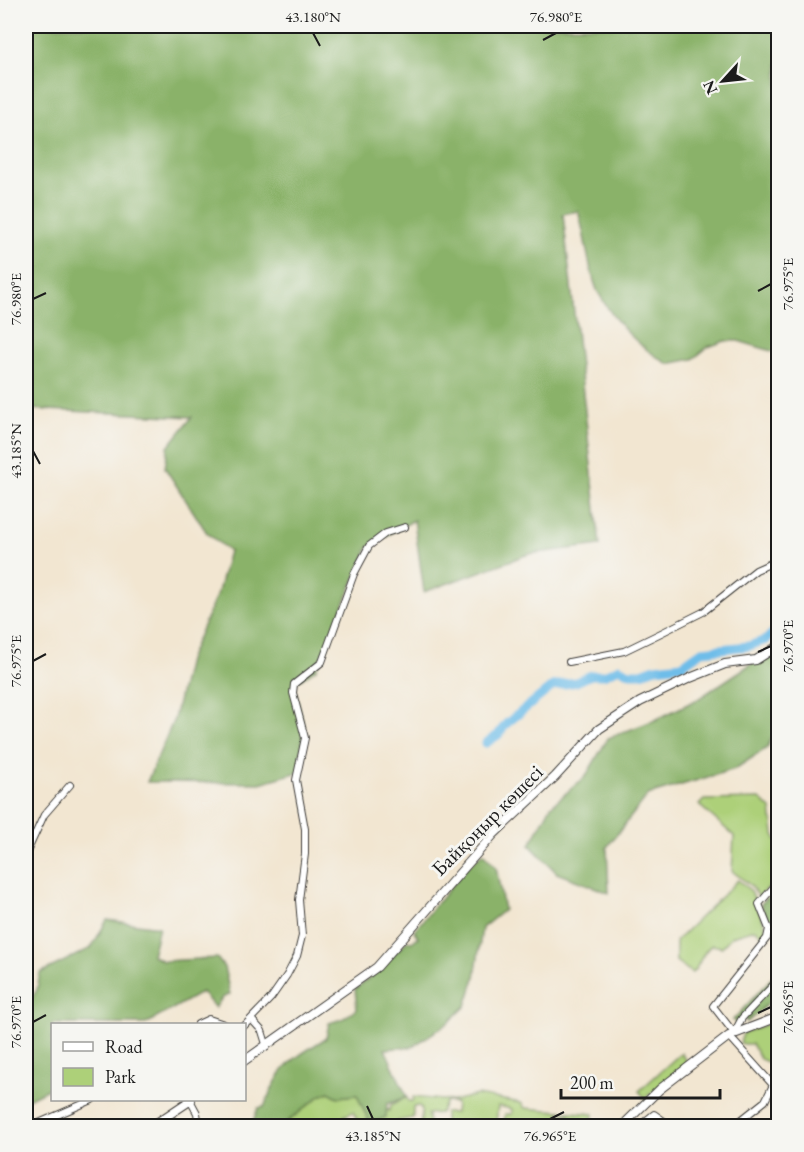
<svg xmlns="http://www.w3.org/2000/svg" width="804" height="1152" font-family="'EB Garamond',serif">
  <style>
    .green { fill: #add079; stroke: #64764a; stroke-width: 1.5 }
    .forest { fill: #8ab269; stroke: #536742; stroke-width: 1.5 }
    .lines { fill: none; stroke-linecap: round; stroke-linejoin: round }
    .river { stroke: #6ebde9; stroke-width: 9 }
    .street-casing { stroke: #3c3a37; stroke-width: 8 }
    .secondary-casing { stroke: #3c3a37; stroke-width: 10 }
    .street { stroke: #fff; stroke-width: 6 }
    .secondary { stroke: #fff; stroke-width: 8 }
    .ticks { fill: none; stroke: #1c1c1c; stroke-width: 2 }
    .labels { text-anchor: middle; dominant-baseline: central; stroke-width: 6; stroke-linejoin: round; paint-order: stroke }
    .street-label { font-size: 21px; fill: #1c1c1c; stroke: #f6f6f2 }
    .neatline { fill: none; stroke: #1c1c1c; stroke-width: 2 }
    .ticks-label { font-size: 15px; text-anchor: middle; fill: #1c1c1c }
  </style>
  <rect width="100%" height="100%" fill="#f6f6f2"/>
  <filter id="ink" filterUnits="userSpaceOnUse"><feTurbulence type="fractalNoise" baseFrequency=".0167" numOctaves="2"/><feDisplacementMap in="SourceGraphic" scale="12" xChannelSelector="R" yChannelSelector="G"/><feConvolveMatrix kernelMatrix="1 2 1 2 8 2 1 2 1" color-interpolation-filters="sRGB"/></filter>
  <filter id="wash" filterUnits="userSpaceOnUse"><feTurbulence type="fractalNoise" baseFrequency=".008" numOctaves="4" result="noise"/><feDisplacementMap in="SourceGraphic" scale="24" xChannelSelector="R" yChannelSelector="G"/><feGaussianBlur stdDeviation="1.35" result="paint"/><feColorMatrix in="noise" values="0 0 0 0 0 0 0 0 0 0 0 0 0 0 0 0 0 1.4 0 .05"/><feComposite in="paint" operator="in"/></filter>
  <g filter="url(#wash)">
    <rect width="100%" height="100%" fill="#f2e6d1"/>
    <path class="green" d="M760,799l11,10 3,25 4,8v36l-19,19 -8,-11 -19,-15 2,-35 -35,-31 5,-5z
      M738,880l13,11 18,44 -6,1 -8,-7 -23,7 -10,11 -10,-2c-11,7 -10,18 -20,28l-16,-12v-20z
      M778,1020v25l-5,16 -3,2 -10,-4 -8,-15h-12l3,-11z
      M681,1053l7,11 -43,34 -6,-7z
      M329,1092l9,5 19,-2 32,16 2,-6 16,-8 1,4h5v-4l40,4 24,-6 44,8 4,5 69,6 -2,6 -23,3v-9l-10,-1v12l-3,1 -52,-2 1,-10h7v-5l-14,-3 -2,17 -51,3v-14l10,1 1,-10 -10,-1 -6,11 -12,1 1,12h11h-20l2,-16 -3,-4 -6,1v11l-16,3 1,5h-38l-7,-14 -9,4 4,10h-66l38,-30z"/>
    <path class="forest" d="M26,26h752v327l-40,-12h-13l-17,6 -15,12 -25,5c-29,-17 -54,-42 -70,-72 -9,-18 -13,-59 -20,-81l-15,3 37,331 -71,9 -105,38 -10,-72 -45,26 -53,123 -22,15 10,43 -5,45 -39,11 -113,-1 27,-63 14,-59 30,-68 11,-41 -22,-18 -42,-65 3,-21 24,-30 -166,-8z
      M778,646v79l-11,23 -32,21 -87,26 -41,52 2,46 -52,-20 -27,-28 21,-39 35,-30 22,-38 47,-18 43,-21z
      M483,853l13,14 8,43 -22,18 -7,50 -9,28 -18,17 -36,24 -27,2 22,48 -20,7 -1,13 -16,7 -13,-29 -19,2 -9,-5 -9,4 -38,30h-36l6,-2 6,-16 6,-1c17,-42 24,-45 62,-69l3,-15 13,-4 15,-10 -2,-20 17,-13 35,-35 5,1 6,-5 -4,-6 54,-65z
      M773,892l5,7v22l-8,8 -9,-25z
      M107,920l52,7 -7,28 11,6 54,-3 7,9 6,27 -8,4 -7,10 -13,-16 -56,32h-94v63l-26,13v-94l11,-16 3,-17 51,-25z
      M778,971v24l-31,27 -4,-6 -7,7 -3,-3z"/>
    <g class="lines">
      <path class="river" d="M486,743l12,-8 8,-11 47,-38 23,-4 15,-7h13l15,-7 11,5h12l13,-5 27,-3 20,-14 47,-5 17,-6 12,-12"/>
    </g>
  </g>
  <g filter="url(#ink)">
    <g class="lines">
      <g class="street-casing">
        <path id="street" d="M569,662l55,-11 37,-18 42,-21 53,-42 22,-10
          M26,854l18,-39 26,-30
          M778,882l-19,22 10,25 -2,9 -54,68 21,27 8,-15 36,-38
          M252,1020l10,11 4,13
          M198,1024l11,-5 15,5
          M244,1026l27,-28 16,-23 10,-19 5,-20 -3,-36 6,-46v-25l-9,-49 9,-42 -12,-45 1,-9 28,-22 32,-88 15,-28 17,-13 19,-6
          M729,1036l44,49 -8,16 -24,19
          M190,1100l7,13 2,13
          M32,1126l60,-26
          M490,1126h27
          M569,1126h40
          M639,1126l15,-12 17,12"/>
      </g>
      <g class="secondary-casing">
        <path id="secondary" d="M244,1061l133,-94 117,-133 61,-57 44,-48 41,-27 50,-24 35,-14 31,-4 22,-14
          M152,1126l39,-26
          M622,1126l38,-37 69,-53 49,-19"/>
      </g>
      <use href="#street" class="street"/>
      <use href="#secondary" class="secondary"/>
    </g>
  </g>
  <path class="ticks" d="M313,33l7,13M543,40l13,-7M758,291l13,-7M33,299l13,-6M33,451l7,13M758,652l13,-6M33,661l13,-7M758,1013l13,-6M33,1022l13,-7M367,1106l6,13M550,1119l14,-7"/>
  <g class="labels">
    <g class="street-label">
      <text transform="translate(487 820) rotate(-45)">Байқоңыр көшесі</text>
    </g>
  </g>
  <rect width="804" height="1152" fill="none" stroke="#f6f6f2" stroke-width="66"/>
  <rect x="51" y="1023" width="195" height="78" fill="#f6f6f2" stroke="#9f9f9c" stroke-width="1.5"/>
  <rect x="63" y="1042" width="30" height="9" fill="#ffffff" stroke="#9f9f9c" stroke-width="1.5"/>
  <text x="105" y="1053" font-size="18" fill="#1c1c1c">Road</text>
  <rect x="63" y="1068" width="30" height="18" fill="#add079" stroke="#9f9f9c" stroke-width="1.5"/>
  <text x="105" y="1083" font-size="18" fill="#1c1c1c">Park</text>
  <g transform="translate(723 81) rotate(243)" stroke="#f6f6f2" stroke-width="4.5" paint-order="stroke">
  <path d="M0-4.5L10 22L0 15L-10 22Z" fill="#1c1c1c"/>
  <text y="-9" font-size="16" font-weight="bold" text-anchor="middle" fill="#1c1c1c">N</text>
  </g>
  <path d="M561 1089v9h159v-9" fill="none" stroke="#1c1c1c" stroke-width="3"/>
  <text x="570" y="1089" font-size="18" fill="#1c1c1c" stroke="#f6f6f2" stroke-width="4.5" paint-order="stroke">200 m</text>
  <rect x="33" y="33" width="738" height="1086" class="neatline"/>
  <g class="ticks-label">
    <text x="313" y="22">43.180°N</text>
    <text x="556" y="22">76.980°E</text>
    <text transform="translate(788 284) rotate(-90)" y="5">76.975°E</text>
    <text transform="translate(16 299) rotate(-90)" y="5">76.980°E</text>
    <text transform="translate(16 451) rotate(-90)" y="5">43.185°N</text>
    <text transform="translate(788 646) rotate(-90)" y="5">76.970°E</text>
    <text transform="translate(16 661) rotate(-90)" y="5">76.975°E</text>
    <text transform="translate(788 1007) rotate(-90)" y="5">76.965°E</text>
    <text transform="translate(16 1022) rotate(-90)" y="5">76.970°E</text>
    <text x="373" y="1141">43.185°N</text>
    <text x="550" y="1141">76.965°E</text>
  </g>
</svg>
